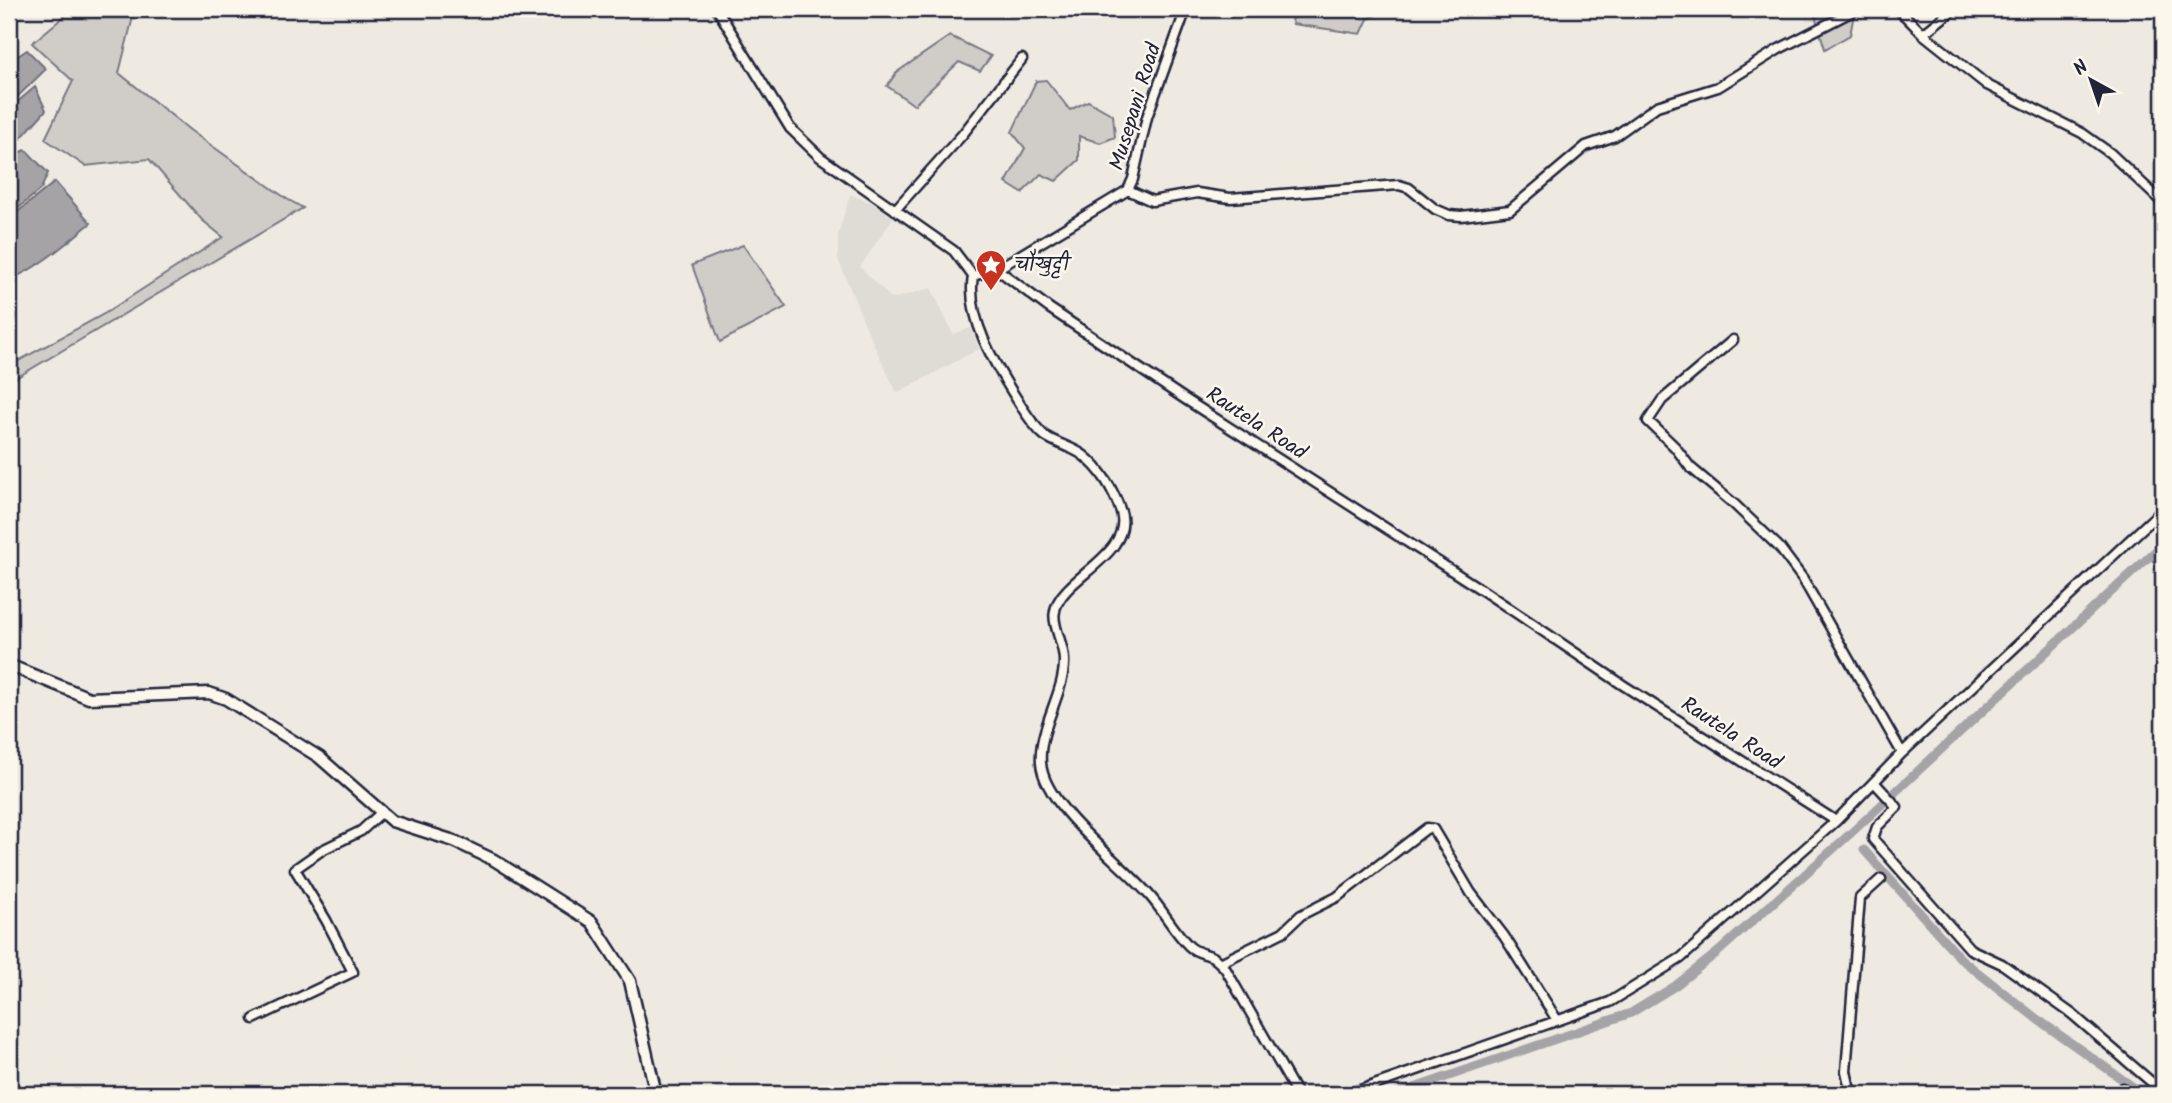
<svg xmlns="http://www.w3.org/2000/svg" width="2172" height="1103" font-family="Kalam,'Playpen Sans Deva',sans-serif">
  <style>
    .built { fill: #dfdbd5 }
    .green { fill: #d0cdc9; stroke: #797882; stroke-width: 2 }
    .water { fill: #a6a3a7; stroke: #716f7c; stroke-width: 2 }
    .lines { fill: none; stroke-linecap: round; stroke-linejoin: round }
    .stream { stroke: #716f7c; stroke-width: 2.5 }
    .canal { stroke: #a6a3a7; stroke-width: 9 }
    .minor-casing { stroke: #22223b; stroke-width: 13 }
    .tertiary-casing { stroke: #22223b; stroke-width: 15 }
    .minor { stroke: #fbf7ec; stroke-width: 8 }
    .tertiary { stroke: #fbf7ec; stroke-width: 10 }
    .labels { text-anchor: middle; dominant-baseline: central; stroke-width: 5; stroke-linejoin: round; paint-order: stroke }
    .street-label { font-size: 21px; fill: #22223b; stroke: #fbf7ec }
    .poi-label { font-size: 21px; fill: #22223b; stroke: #fbf7ec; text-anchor: start }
  </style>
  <rect width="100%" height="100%" fill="#eeeae2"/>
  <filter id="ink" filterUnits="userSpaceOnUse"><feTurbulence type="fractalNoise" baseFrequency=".0143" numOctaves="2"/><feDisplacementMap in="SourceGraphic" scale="14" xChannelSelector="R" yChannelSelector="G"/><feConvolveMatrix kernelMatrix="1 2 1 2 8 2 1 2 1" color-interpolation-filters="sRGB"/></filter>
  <g filter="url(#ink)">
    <path class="built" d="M850,195l26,9 17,14 -33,49 32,32 39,-11 22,46 18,-6 8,21 -82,44 -28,-59 -31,-75v-24z"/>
    <path class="green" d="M73,9h62l-16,64 72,58 96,68 16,9 -294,174v-16l95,-52 119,-77 -21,-17 -53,-61 -64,7 -40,-27 28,-58 -41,-38z
      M1350,9h42l-5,4 -6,-1 -13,7 -7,15 -68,-10 -2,-5 19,-6z
      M1813,9h42l-5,26 -25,14z
      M950,36l41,20 -11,15 -21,-9 -45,43 -27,-19 10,-14z
      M1046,80l24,30 18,-9 25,14 2,22 -15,6 -21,-7v24l-23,21 -15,-7 -19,19 -16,-10 19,-35 -13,-16 24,-51z
      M743,245l43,62 -66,35 -28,-77z"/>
    <path class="water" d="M27,50l19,19 -37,36v-43z
      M35,87l11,23 -31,35 -6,-4v-32z
      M26,150l22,23 -7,16 -32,27v-60z
      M55,182l36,41c-20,16 -58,50 -82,56v-60z"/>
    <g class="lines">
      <path class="stream" d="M2150,557l5,6"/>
      <path class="canal" d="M1864,850l97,109 76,60 106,75
        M1397,1094l234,-81 44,-27 43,-34 133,-119 312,-289"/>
      <g class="minor-casing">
        <path id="minor" d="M717,9l73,119 30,29 134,94 19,25
          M1898,9l25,25
          M1954,9l-31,25 64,51 95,48 28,20 53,50
          M1128,190l24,11 45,-8 33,5 169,-13 10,3 26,21 14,6 12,1 49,-6 76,-64 29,-10 42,-30 61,-19 61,-38 78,-40
          M895,210l67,-75 60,-76
          M997,269l52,39 136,91 300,193 138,93 213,136
          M973,276c-7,41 22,89 43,122 8,13 18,29 29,38 12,8 27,11 38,19 18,14 31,36 38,57 10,34 -35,57 -54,78 -26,27 -4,43 -3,70 1,33 -26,68 -23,103 3,44 80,99 109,133 14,16 24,35 39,50 7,7 16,7 24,11 4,3 8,7 12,11l72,126
          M973,276l24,-7 131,-79 5,-11 14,-62 39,-108
          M1733,340l-71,60 -14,21 27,26 15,20 44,37 45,43 24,32 99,174
          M1874,782l23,25 -20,20 -4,12 97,110 32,15 70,50 91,78
          M1220,963l63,-31 18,-17 36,-18 90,-69 6,1 38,64 33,43 53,84
          M254,1019l99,-47 -27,-52 -31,-51 27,-19 39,-19 21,-19
          M1349,1094l261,-92 71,-44 155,-137 66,-68 261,-244
          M1851,1094l-5,-23 14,-173 21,-19
          M2116,1094l7,-6"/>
      </g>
      <g class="tertiary-casing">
        <path id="tertiary" d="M9,663l2,3 78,32 120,-5 17,6 93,58 73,64 62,20 40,19 98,62 38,59 26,113"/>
      </g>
      <use href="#minor" class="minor"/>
      <use href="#tertiary" class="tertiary"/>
    </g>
  </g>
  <defs>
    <g id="sight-pin" transform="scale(1.575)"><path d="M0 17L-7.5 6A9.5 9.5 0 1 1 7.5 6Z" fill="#c8321e" stroke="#fbf7ec"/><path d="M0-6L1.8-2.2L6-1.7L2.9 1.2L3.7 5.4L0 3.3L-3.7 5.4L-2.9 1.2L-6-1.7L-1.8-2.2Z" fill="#fff"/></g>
  </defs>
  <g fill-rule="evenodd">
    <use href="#sight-pin" x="991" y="265"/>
  </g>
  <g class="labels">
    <g class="street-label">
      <text transform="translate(1136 107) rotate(-73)">Musepani Road</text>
      <text transform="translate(1256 424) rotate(33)">Rautela Road</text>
      <text transform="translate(1731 734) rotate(33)">Rautela Road</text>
    </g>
    <g class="poi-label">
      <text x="1014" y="265">चौखुट्टी</text>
    </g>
  </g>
  <rect width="2172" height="1103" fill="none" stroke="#fbf7ec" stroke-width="35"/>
  <rect x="18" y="18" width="2137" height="1068" fill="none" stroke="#22223b" stroke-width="2.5" filter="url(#ink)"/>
  <g transform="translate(2091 80) rotate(320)" stroke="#fbf7ec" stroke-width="5" paint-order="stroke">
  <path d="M0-5L12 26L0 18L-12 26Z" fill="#22223b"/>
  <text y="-10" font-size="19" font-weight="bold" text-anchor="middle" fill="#22223b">N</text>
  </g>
</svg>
